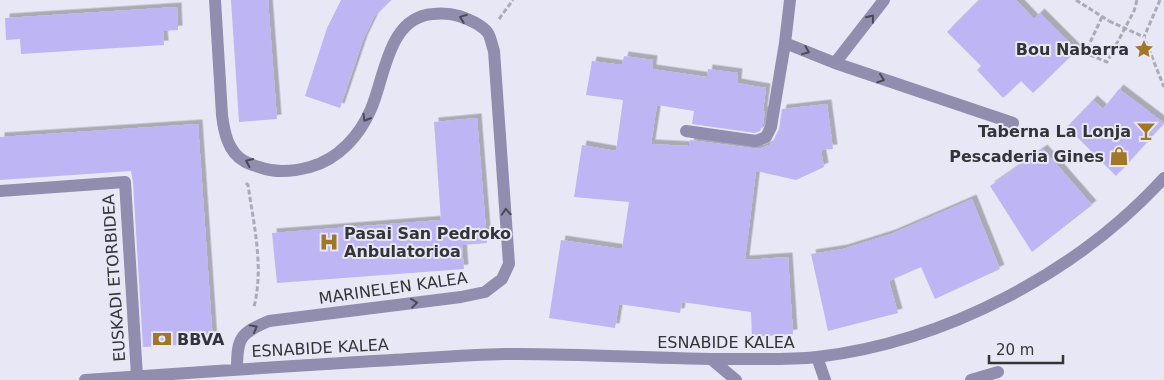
<svg xmlns="http://www.w3.org/2000/svg" width="1164" height="380" font-family="'DejaVu Sans',sans-serif">
  <style>
    .building { fill: #bdb5f4; filter: url(#shadow) }
    .lines { fill: none; stroke-linecap: round; stroke-linejoin: round }
    .path { stroke: #abaab5; stroke-width: 3; stroke-dasharray: 5 2.5; stroke-linecap: butt }
    .minor { stroke: #918daf; stroke-width: 12 }
    .path-bridge { stroke: #abaab5; stroke-width: 3; stroke-dasharray: 5 2.5; stroke-linecap: butt }
    .oneway { stroke: #4a4a56 }
    .labels { text-anchor: middle; dominant-baseline: central; stroke-width: 4; stroke-linejoin: round; paint-order: stroke }
    .poi-label { font-size: 16px; font-weight: bold; fill: #333338; stroke: #e8e7f5; text-anchor: end }
    .street-label { font-size: 16px; fill: #333338; stroke: #e8e7f5 }
  </style>
  <defs>
    <filter id="shadow"><feDropShadow dx="4.5" dy="-4.5" stdDeviation="0" flood-color="#0004"/></filter>
  </defs>
  <rect width="100%" height="100%" fill="#e8e7f5"/>
  <path class="building" d="M231,0h37l9,119 -38,3z
    M341,0h50l-17,17 -11,23 -23,68 -35,-12 22,-68z
    M979,0h37l18,19 6,-6 37,37 -44,43 -12,-12 -18,17 -26,-28 4,-4 -34,-34z
    M177,7l1,23 -15,1 1,14 -143,9 -1,-15 -14,1 -1,-22z
    M624,56l29,4 -1,9 55,8 1,-8 30,4 -1,10 29,5 -3,23h2l-2,13 -3,7 -5,2 -63,-9 2,-13 -37,-6 -6,39 38,2 1,-6 69,9 10,-4 4,-4 6,-12 3,-20 45,-5 6,45 -12,1 3,17 -28,13 -40,-9 -11,89 43,-3 5,77 -41,3 -1,-25 -69,-10 -2,11 -61,-9 -4,24 -66,-10 12,-78 61,9 7,-47 -55,-5 8,-52 34,6 7,-51 -37,-5 6,-34 30,4z
    M1119,89l45,34 -48,53 -49,-49 26,-27 10,9z
    M477,118l10,125 -25,2 2,24 -187,14 -5,-50 169,-13 -7,-98z
    M198,124l15,219 -70,4 -10,-165 -2,-11 -131,9v-43z
    M1043,149l49,56 -60,47 -42,-66z
    M972,199l28,70 -65,30 -14,-32 -32,14 9,32 -70,18 -17,-77 32,-5 48,-15z"/>
  <g class="lines">
    <path class="path" d="M1076,0l33,21
      M1160,0l-16,37 20,50
      M1102,17l-17,36 22,9 27,-51 3,-11
      M499,19l14,-19
      M246,183l2,2c6,41 16,82 6,122"/>
    <path class="minor" d="M215,0l7,115c2,17 6,37 22,46 5,3 12,5 18,7 15,5 33,3 48,-1 29,-8 50,-32 61,-58 14,-32 17,-92 62,-95 10,-1 16,-1 26,2 9,3 23,9 29,17 3,5 4,13 6,18l15,213 -7,15 -17,13 -24,5 -192,24c-29,12 -32,17 -32,48
      M790,0l-5,43 50,20 178,60
      M835,63l49,-63
      M686,131l70,10 10,-4 5,-10 14,-84
      M0,191l125,-9 12,194
      M817,357l8,23
      M711,359l25,21
      M85,380c96,-7 193,-13 289,-19 43,-2 87,-6 131,-7 75,-1 151,5 227,5 28,0 57,1 85,-2 128,-15 260,-84 347,-179
      M971,380l27,-8"/>
    <path class="path-bridge" d="M1109,21l35,16"/>
  </g>
  <defs><path id="oneway-chevron" d="M-2-3.5L2.5 0L-2 3.5" fill="none" stroke-width="1.6" stroke-linecap="round" stroke-linejoin="round" transform="scale(1.25)"/></defs>
  <g class="oneway">
    <use href="#oneway-chevron" transform="translate(463 18) rotate(-159)"/>
    <use href="#oneway-chevron" transform="translate(871 18) rotate(-52)"/>
    <use href="#oneway-chevron" transform="translate(806 51) rotate(22)"/>
    <use href="#oneway-chevron" transform="translate(881 79) rotate(19)"/>
    <use href="#oneway-chevron" transform="translate(366 118) rotate(120)"/>
    <use href="#oneway-chevron" transform="translate(249 162) rotate(-156)"/>
    <use href="#oneway-chevron" transform="translate(506 212) rotate(-93)"/>
    <use href="#oneway-chevron" transform="translate(414 303) rotate(-7)"/>
    <use href="#oneway-chevron" transform="translate(254 328) rotate(-29)"/>
  </g>
  <defs>
    <g id="sight-bare" transform="scale(1.5)"><path d="M0-6L1.8-2.2L6-1.7L2.9 1.2L3.7 5.4L0 3.3L-3.7 5.4L-2.9 1.2L-6-1.7L-1.8-2.2Z" fill="#a07726" stroke="#e8e7f5" stroke-width="2.5" paint-order="stroke"/></g>
    <g id="bar-bare" transform="scale(1.5)"><path d="M-6-5H6L.8 .8V4.5H3.5V6h-7V4.5H-.8V.8Z" fill="#a07726" stroke="#e8e7f5" stroke-width="2.5" paint-order="stroke"/></g>
    <g id="shop-bare" transform="scale(1.5)"><path d="M-5-2.5h2.3a2.7 3.5 0 0 1 5.4 0H5L5.5 6h-11ZM-1.5-2.5h3a1.5 2.3 0 0 0-3 0Z" fill="#a07726" stroke="#e8e7f5" stroke-width="2.5" paint-order="stroke"/></g>
    <g id="hospital-bare" transform="scale(1.5)"><path d="M-5-5h3v3.5h4V-5h3V5h-3V1.5h-4V5h-3Z" fill="#a07726" stroke="#e8e7f5" stroke-width="2.5" paint-order="stroke"/></g>
    <g id="bank-bare" transform="scale(1.5)"><path d="M-6-4H6V4H-6ZM0-2.3a2.3 2.3 0 1 0 0 4.6a2.3 2.3 0 1 0 0-4.6Z" fill="#a07726" stroke="#e8e7f5" stroke-width="2.5" paint-order="stroke"/></g>
  </defs>
  <g fill-rule="evenodd">
    <use href="#sight-bare" x="1144" y="49"/>
    <use href="#bar-bare" x="1146" y="131"/>
    <use href="#shop-bare" x="1119" y="156"/>
    <use href="#hospital-bare" x="329" y="242"/>
    <use href="#bank-bare" x="162" y="339"/>
  </g>
  <g class="labels">
    <g class="poi-label">
      <text x="1129" y="49">Bou Nabarra</text>
      <text x="1131" y="131">Taberna La Lonja</text>
      <text x="1104" y="156">Pescaderia Gines</text>
      <text x="344" y="233" text-anchor="start">Pasai San Pedroko<tspan x="344" dy="18">Anbulatorioa</tspan></text>
      <text x="177" y="339" text-anchor="start">BBVA</text>
    </g>
    <g class="street-label">
      <text transform="translate(114 278) rotate(-94)">EUSKADI ETORBIDEA</text>
      <text transform="translate(393 288) rotate(-8)">MARINELEN KALEA</text>
      <text x="726" y="342">ESNABIDE KALEA</text>
      <text transform="translate(320 348) rotate(-3)">ESNABIDE KALEA</text>
    </g>
  </g>
  <path d="M989 355v8h74v-8" fill="none" stroke="#333338" stroke-width="2.5"/>
  <text x="996" y="355" font-size="15" fill="#333338" stroke="#e8e7f5" stroke-width="4" paint-order="stroke">20 m</text>
</svg>
